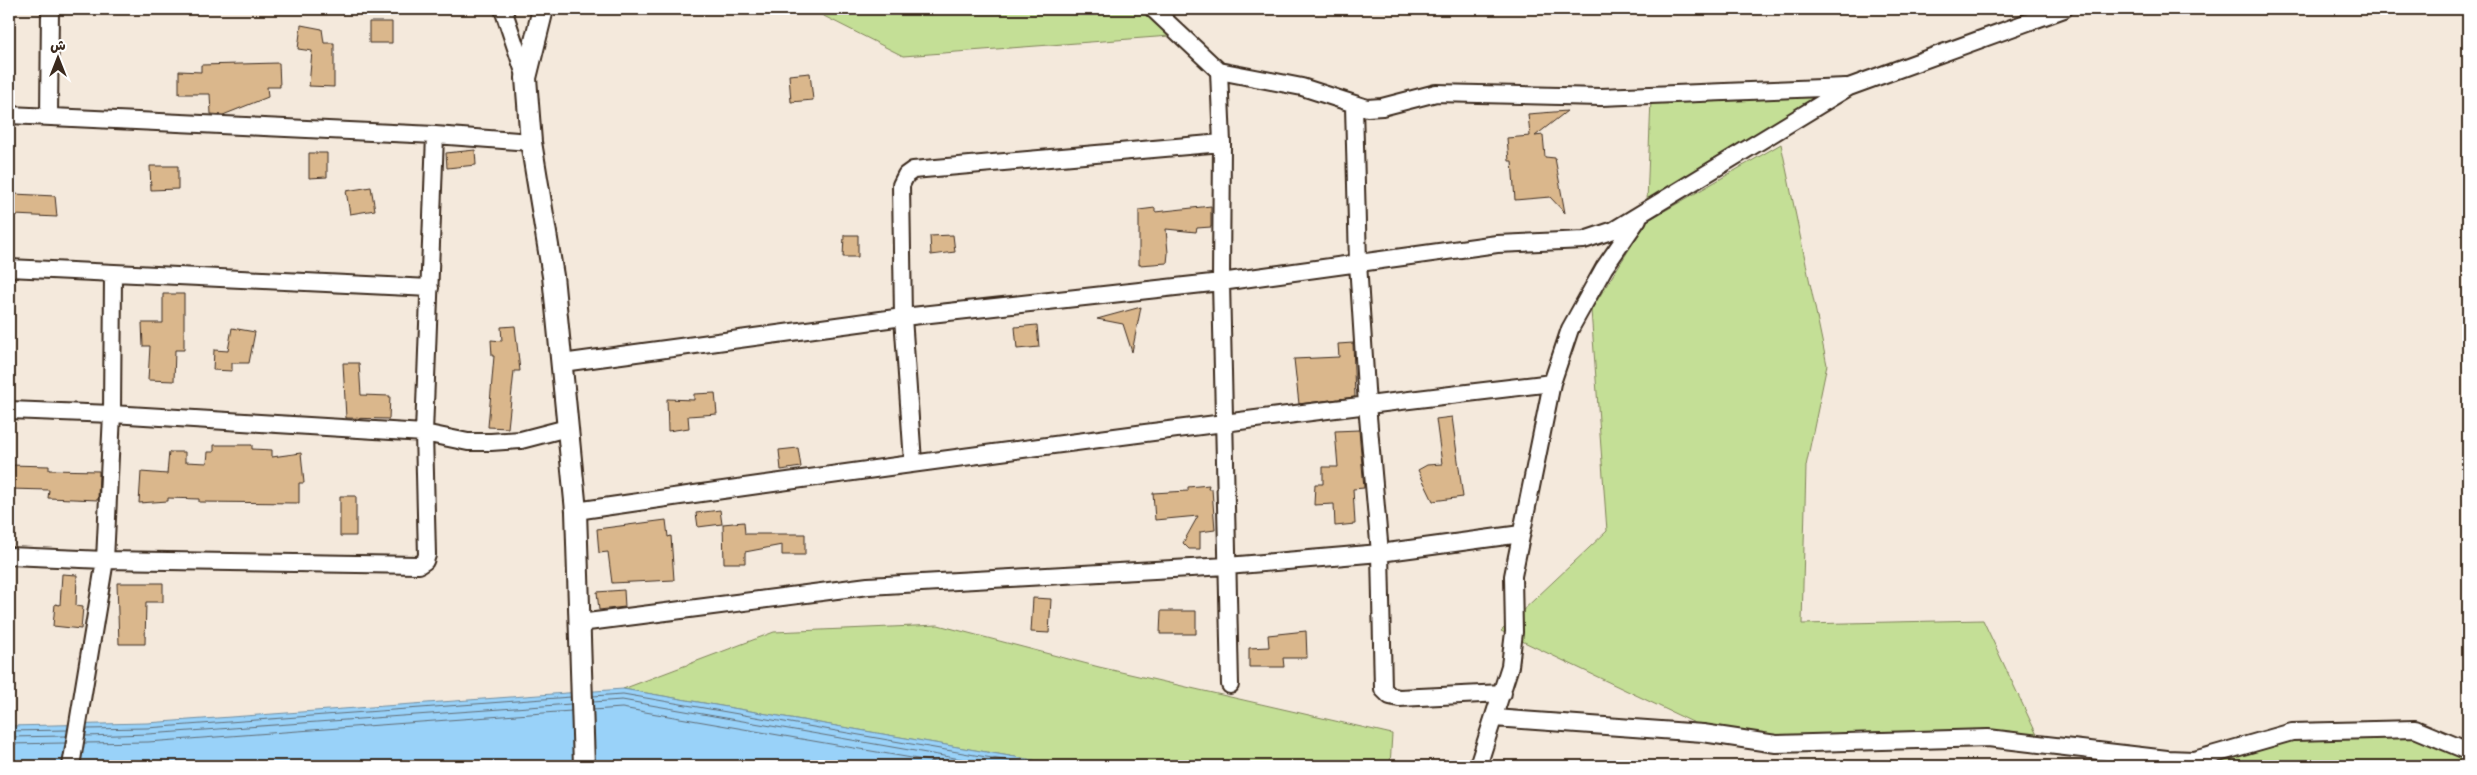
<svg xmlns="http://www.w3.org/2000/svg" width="2477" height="775" font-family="Delius,'Playpen Sans Arabic',sans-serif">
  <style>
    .green { fill: #c4df96; stroke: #80845a }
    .water { fill: #99d2f9; stroke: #738fa1 }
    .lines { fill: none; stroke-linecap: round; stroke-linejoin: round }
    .shore { stroke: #616d76; stroke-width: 1 }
    .building { fill: #dab78c; stroke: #3b2a1e }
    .minor-casing { stroke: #3b2a1e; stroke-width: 20 }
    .tertiary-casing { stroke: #3b2a1e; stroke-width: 24 }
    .minor { stroke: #fff; stroke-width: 16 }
    .tertiary { stroke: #fff; stroke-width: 20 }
  </style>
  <rect width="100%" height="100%" fill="#f4e9dc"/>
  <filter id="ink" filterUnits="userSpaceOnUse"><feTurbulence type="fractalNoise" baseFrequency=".02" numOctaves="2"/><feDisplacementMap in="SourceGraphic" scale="10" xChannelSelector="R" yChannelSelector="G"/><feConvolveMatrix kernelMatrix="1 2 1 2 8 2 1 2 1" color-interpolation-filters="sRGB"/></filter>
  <g filter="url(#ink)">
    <path class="green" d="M810,9h335l25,27 -267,20z
      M1820,95l-173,107 4,-103z
      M1781,144l46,221 -21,101 -4,158 181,-4 54,115 -65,-4 -180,7 -91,-12 -200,-95 106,-100 -16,-221 56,-89z
      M938,625l161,42 293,67 -2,32h-323l-444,-77 151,-57z
      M2415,733l53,23v10h-268l92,-28z"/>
    <path class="water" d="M623,689l444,77h-1058v-40l138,-3z"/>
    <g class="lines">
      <path class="shore" d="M593,696l30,-2 415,72
        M593,702l29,-2 379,66
        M593,710l29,-2 336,58
        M87,729l60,-1 424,-31
        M9,731l59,-1
        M86,736l62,-2 423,-30
        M9,737l57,-1
        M84,743l64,-1 423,-31
        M9,744l56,-1"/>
    </g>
    <path class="building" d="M369,22h23v21h-23z
      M301,25l21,4 2,14h10v44l-25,-1 3,-35 -14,-2z
      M279,63l1,24h-13l1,10 -45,18 -12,-1 -1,-20h-31v-23l22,1v-7z
      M810,73l3,27 -22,2 -2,-27z
      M1567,111l-32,25 8,-1 2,22 10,1 10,55 -15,-16 -35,3 -3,-39h-3l-2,-23 23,-2 -2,-22z
      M475,150l1,15 -29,3 -1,-15z
      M309,153h18v24l-18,1z
      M150,166h28v23l-27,1z
      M371,187l4,23 -25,4 -4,-23z
      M14,194l41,2 2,21 -43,-2z
      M1211,206v21l-14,1 -1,4 -30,-3 2,24 -1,10 -28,2v-55l16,-2v4z
      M844,235h14v22h-15z
      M953,235l2,17 -24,3 -1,-19z
      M163,294h21v56h-9l-1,31 -26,-1 2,-34h-7l-1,-23h21z
      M1141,307l-9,45 -9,-28 -26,-5z
      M1037,325l2,22 -22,2 -2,-22z
      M515,326l5,45h-6l-6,57 -20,-1 6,-71h-2l-1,-16 11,1 -1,-14z
      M232,328l23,4 -6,31h-17v8l-19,-1 1,-20 14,1z
      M1353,343l2,54 -56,7 -5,-45 45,-2 -1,-13z
      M343,363h16l2,32 29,1 -1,23 -43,-1z
      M715,393l2,21 -29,2 1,12 -21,3 -1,-32 27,1v-6z
      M1452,417l11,80 -30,4 -15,-31 9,-5 15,-1 -6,-45z
      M1359,430l5,58 -11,1 2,35 -20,2 -1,-22 -20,1 1,-21h8v-17h15l-3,-36z
      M214,445h38v4l20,1v7l29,-4 3,30h-5v20l-100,-1v-3l-31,-1v3l-29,2 2,-31 26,2 2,-22h16v10l22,1 1,-11h6z
      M798,448l3,19 -20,3 -2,-20z
      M9,465l40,1v4l50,1 -1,29 -50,-2 1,-8 -40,-1z
      M1209,485l-1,4h4l3,41 -15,2v17h-11l-6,-6 15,-27 -43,4 -2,-27 35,-2v-4z
      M340,496h16v40h-16z
      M720,510l2,14 -24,3 -2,-14z
      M666,520l2,17 3,-1 3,44 -62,3 -4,-31 -9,1 -2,-24z
      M744,522l1,12h60v21h-23v-10l-37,7v11h-21l-1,-39z
      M62,574l15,1 -1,31 7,1 -2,22 -28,-3 2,-22 5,1z
      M117,583h46v19h-17l-1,42h-26z
      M624,590l1,17 -26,3 -2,-18z
      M1033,598l18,1 -2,34 -18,-1z
      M1161,611h35v23h-36z
      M1306,631l1,27h-24l1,9h-35v-19l20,-1 -1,-12z"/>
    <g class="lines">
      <g class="minor-casing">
        <path id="minor" d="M503,9l23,69
          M1153,9l66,62 83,16 65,21 15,-1 54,-14 165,4 245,-10
          M1219,71l3,72 -1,139 9,403
          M1354,106l4,157 9,142 13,148 3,136 7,7 9,2 104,-5
          M9,115l426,20 96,7
          M49,117l1,-108
          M9,268l421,20
          M562,363l341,-46 318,-35 276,-38 87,-4 30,-10 235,-143 215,-78
          M9,410l103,4 312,19 44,9h23l30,-2 46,-12
          M913,462l-10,-145 -2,-132 5,-10 7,-5 309,-27
          M576,511c325,-47 650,-90 976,-128
          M9,556l96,4 314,5 6,-4 2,-6 -3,-122 11,-298
          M580,623l288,-37 359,-20 153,-13 141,-19
          M1494,718l209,15 73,11 212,-6 179,21 27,1 98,-28 123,-3 53,22
          M71,766l34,-206 7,-146 1,-141
          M1478,766l32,-100 4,-34 -1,-56 39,-193 18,-54 34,-61 34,-49"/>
      </g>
      <g class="tertiary-casing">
        <path id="tertiary" d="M543,9l-17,69 5,64 22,134 23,235 8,255"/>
      </g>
      <use href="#minor" class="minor"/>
      <use href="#tertiary" class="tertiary"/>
    </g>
  </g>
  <rect width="2477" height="775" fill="none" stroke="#fff" stroke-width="30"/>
  <rect x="15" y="15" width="2447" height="745" fill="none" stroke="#3b2a1e" stroke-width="2" filter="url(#ink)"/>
  <g transform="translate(58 58)" stroke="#ffffff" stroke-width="4" paint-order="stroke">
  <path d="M0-4L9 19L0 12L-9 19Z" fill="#3b2a1e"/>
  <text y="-8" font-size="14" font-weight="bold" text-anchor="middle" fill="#3b2a1e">ش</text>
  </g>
</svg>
